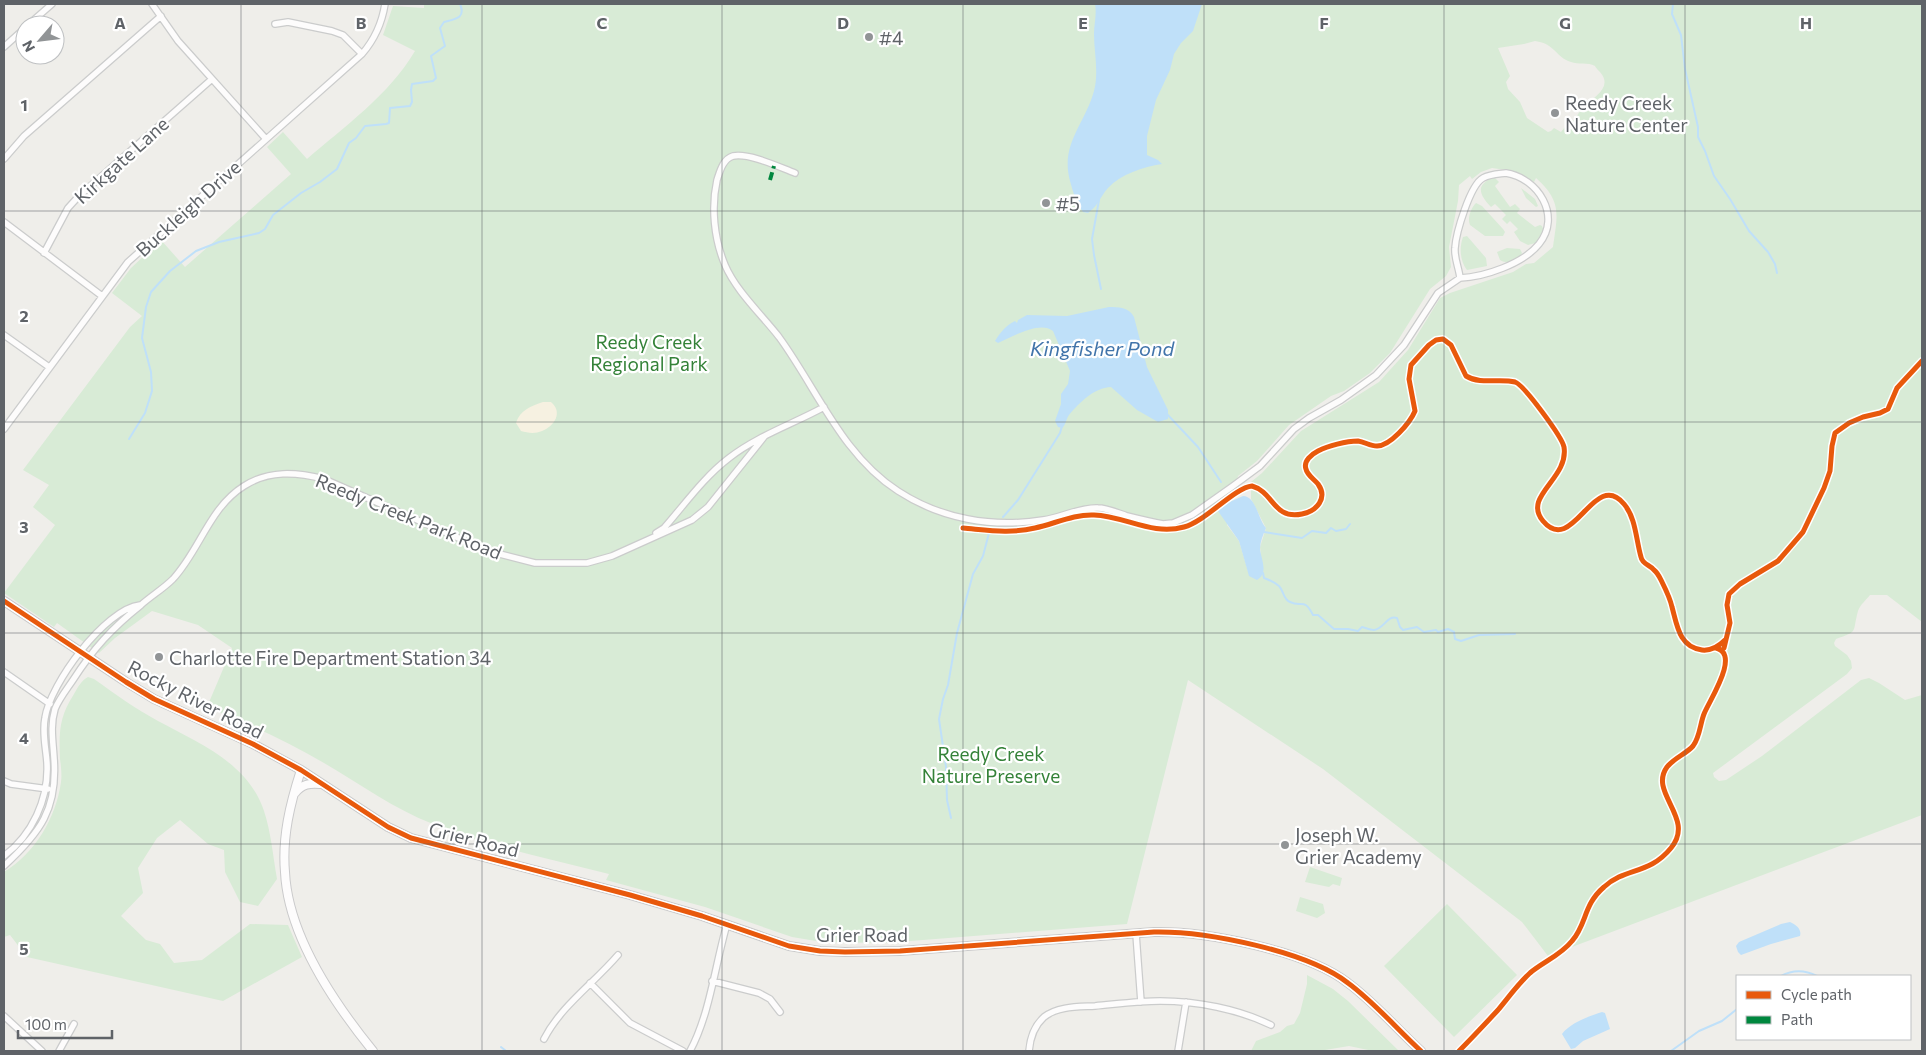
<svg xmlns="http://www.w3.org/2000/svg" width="1926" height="1055" font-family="Commissioner,sans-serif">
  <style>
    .green { fill: #d8ebd6; fill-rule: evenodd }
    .sand { fill: #f6f1e1 }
    .water { fill: #bfe0f9 }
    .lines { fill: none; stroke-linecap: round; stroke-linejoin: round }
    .stream { stroke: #bfe0f9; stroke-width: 2 }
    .street-casing { stroke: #cbcccc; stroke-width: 8 }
    .secondary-casing { stroke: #cacacb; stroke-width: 10 }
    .street { stroke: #fdfcfc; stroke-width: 5.5 }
    .secondary { stroke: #fdfcfc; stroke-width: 8 }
    .quiet { stroke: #00873e; stroke-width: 4; stroke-dasharray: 8 4; stroke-linecap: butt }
    .cycleway-casing { stroke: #fff; stroke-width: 8 }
    .cycleway { stroke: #e8590c; stroke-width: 5 }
    .grid { fill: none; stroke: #5f6368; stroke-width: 1; stroke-opacity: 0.55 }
    .poi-dot { fill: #919496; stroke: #fff; stroke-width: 2 }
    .labels { text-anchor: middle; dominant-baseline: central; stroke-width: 4.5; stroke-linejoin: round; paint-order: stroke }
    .poi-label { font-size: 19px; fill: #5f6368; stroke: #fff; text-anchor: start }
    .street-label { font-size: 19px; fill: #5f6368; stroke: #fff }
    .park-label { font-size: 19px; fill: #348238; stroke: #fff }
    .water-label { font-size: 20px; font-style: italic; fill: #4174aa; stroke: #fff }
    .grid-label { font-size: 16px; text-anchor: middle; font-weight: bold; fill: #5f6368; stroke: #fff; stroke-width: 4.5; stroke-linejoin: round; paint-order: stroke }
  </style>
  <rect width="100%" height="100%" fill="#efeeea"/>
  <path class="green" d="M424,4h1498v618l-35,-27h-17c-4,5 -10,10 -12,16 -6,22 1,20 -22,28l-2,4 1,3 12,9 4,6 1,7 -5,6 -134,99 1,4 5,4 7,-1 36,-24 99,-76 8,-2 10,5 26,17 17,-5v120l-374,141 -26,-34 -199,-153 -135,-89 -61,244 -242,19 -63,-1 -30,-5 -87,-30 -99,-27 3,-6c-59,-15 -120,-27 -176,-50 -39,-15 -73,-40 -109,-61 -38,-22 -77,-40 -117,-56l25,-59 -34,-23 -46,-14 -37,27 -16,15 -42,-30 -3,4 -50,-34 51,-68 -22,-18 16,-22 -26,-15 107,-143 12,-11 -30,-23 19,-25 30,-28 24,27 106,-93 -24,-27 16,-15 24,27c38,-33 82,-64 108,-108l-32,-16 10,-29 31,2zM1535,41c21,3 20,16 36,21 7,3 17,0 24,4 0,1 4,5 5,6 13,15 -5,24 -15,34 -5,4 -8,10 -12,15h-3l-9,11 -7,-4 -3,3 -3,1 -21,-14 -7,-16 -12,-13 -2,-7 4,-6 -12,-28 26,-4zM1492,168l21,3 21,11 2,-4c27,24 21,38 17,69l-19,16 -8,1 -13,8 -63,21 -10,5 -32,52 -29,32 -78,49 -39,42 -11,9v17l15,29 -6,19 1,9 -13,15 -9,-30 -12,-16 11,-49 19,-15 32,-36 42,-29 13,-5 26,-18 20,-20 40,-64 16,-13 5,-9 -2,-20 9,-46 1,-16 11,-9 2,3 9,-7z
    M1492,178h3l4,4 -4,4 15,21 5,-3 5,5 -3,4 18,14 5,-2 2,1 2,5 -5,11 -11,3 -8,-4 -6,-9 4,-3 -8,-8 -3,3 -5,-5 4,-4 -11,-11 -4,3c-10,-11 -17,-21 1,-29z
    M1521,188l14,11 3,7 -2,1 -10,-9z
    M1476,203l6,3 21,23 2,3 -2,4h-18l-15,-11c-3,-7 1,-17 6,-22z
    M1467,236l19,22 1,8 -20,4c-7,-9 -8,-22 -4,-33z
    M1507,248l13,1 2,4c-4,8 -14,12 -22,7l-3,-8z
    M88,677l6,2c21,15 42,30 64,42 41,22 90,42 106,90 7,21 9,45 13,68l-19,27 -18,-4 -15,-30 -1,-22 -16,-6 -28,-24 -23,18 -19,30 5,25 -22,23 25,24 14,4 14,19 28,-3 48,-36 38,1 14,32 -79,44 -205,-46 2,-7 -10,-13 -6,2v-65c31,-19 52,-54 57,-90 1,-7 0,-16 -1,-23 -1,-27 -1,-42 14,-65 4,-7 7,-13 14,-17z
    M1310,867l32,11 -2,8 -7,-2 -4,3 -24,-5z
    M1300,897l23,7 2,9 -8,5 -21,-7z
    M1447,904l70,71 -63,62 -70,-71z
    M1307,975l26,14 15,12 51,50h-26l-24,-5 -30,5h-68l5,-10 24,-9 7,-6 7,-2 6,-11 7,-29z"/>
  <path class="sand" d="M543,402h8c12,10 4,24 -9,29 -7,3 -14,2 -21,0l-5,-8c4,-13 15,-17 27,-21z"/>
  <path class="water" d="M1095,4h107l-9,27 -12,12 -7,11 -4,16 -14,30 -9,36v19l11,5 4,4c-19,3 -41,10 -54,24 -8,9 -10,18 -20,25l-5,-1c-7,-10 -10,-20 -13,-31 -10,-37 15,-57 24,-90 5,-19 0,-39 0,-57 0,-10 3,-20 1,-30z
    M1109,307c9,0 20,0 25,10l13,50 21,43v9l-10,3 -21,-12 -26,-23c-17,1 -31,15 -42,28 -3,4 -3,10 -7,13l-4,-1 -3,-6 6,-17v-10l7,-10 2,-13 -17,-40c-13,-11 -41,6 -55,12l-3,-2c5,-8 11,-16 20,-20l2,2 1,-3 9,-5 40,1z
    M1243,496c13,0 15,23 23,32 -3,7 -6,14 -6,21 1,10 9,24 -3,31l-8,-4 -10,-35 -21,-30 5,-6z
    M1790,922c6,3 12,7 10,14l-29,8 -30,11 -3,-3 -2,-6 3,-4 42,-18z
    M1602,1012l3,1 5,16 -27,12 -8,7 -4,1 -9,-15c8,-11 27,-18 40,-22z"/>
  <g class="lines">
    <path class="stream" d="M1673,4l-1,10 9,21 4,34 13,58v10l7,14 9,25 16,23 19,32 19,21 7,12 2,9
      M1099,200l-7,39 2,16 7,34
      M1165,412l33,35 23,35
      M129,439l16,-26 7,-22 -1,-19 -9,-34 4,-31 5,-15 19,-21 26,-20 23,-9 40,-9 6,-4 8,-14 28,-22 19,-11 17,-13 12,-26 7,-5 9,-12 21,-2 3,-1 1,-15 20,-2 2,-4 -1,-12 1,-6 21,-3 3,-3 -5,-22 14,-10 -5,-18 4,-6c12,-3 22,-4 16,-18
      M1003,517l15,-17 42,-67 2,-7
      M1264,532l38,6 10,-7 14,2 5,-5 5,3 10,-2 4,-5
      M1263,573l1,5c6,2 10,4 15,8 5,5 4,13 11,16 12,6 14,-5 23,13h5l16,14h14l10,2 4,-4c3,1 9,3 12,3 10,-1 13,-15 23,-12l3,9 3,3 14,-3 7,5 12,-2 2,2 10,-3 6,3 1,7 6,2 18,-6 36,-1
      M951,818l-4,-18 -1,-33 -7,-48 4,-20 5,-14 9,-52 16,-59 10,-18 6,-23
      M1781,976c13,-7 24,-6 36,0
      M501,1047l5,4
      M1671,1051l28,-20 23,-10 15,-12"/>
    <g class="street-casing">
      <path id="street" d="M152,4l26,37 88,98
        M275,24l13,-2 44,9 11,4 19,19
        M28,25l24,-21
        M4,47l21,-19
        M4,159l20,-23 137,-120
        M795,173c-16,-6 -45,-20 -62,-17 -10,3 -13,15 -16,24 -6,27 -3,59 8,85 11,26 37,50 54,72 38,52 63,118 119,154 43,28 94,37 145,29 18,-2 36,-13 55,-12 9,0 20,5 29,8 12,3 24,6 36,8l10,-1 19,-8 41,-29 27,-20 34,-37 15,-11 32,-18 35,-25 28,-30 34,-52 22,-15
        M1506,173c32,5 56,43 33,71 -16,20 -55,33 -79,34 -1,-10 -6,-20 -5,-30 1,-15 15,-63 28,-70 7,-4 15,-4 23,-5z
        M4,222l98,74
        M44,253l24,-45 10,-11 134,-118
        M4,335l45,32
        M4,429l124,-167 234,-208c13,-15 20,-31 23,-50
        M656,533l8,-5c21,-24 40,-51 65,-70 28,-22 64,-34 95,-51
        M4,672l46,32
        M4,781l7,3 37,5
        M4,856c28,-21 45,-57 43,-93 -1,-15 -5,-30 -2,-45 5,-34 60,-109 95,-113
        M4,866c36,-33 54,-57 50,-108 -1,-17 -4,-32 1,-49 4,-10 12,-20 18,-29 20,-31 39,-52 68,-75 10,-9 22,-16 32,-26 27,-29 36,-71 71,-93 25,-16 52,-14 80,-7l164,72 47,12h52l25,-7 80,-36 16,-13 56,-70
        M1136,934l5,68
        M712,981l47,12 11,6 10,13
        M590,983l40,40 53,28
        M4,1016l38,35
        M544,1039c17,-33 49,-55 74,-84
        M59,1051l15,-27
        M690,1051c20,-37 25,-86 37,-127
        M1029,1051c1,-12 5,-25 15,-34 14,-11 35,-10 51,-11 22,-2 44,-5 65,-5 37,0 78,8 111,24
        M1178,1051l8,-49"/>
    </g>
    <g class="secondary-casing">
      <path id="secondary" d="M4,601l122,81 28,17 99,45 48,26 87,57 23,11 219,57 72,21 87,30 31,5 25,1 55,-1 254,-19c52,-1 153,19 194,51 26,19 49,46 73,68
        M301,770c-11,34 -19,67 -16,102 3,64 49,131 88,179
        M295,793c7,-9 15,-10 25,-9"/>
    </g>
    <use href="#street" class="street"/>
    <use href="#secondary" class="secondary"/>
    <path class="quiet" d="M770,180l4,-14"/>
    <g class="cycleway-casing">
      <path id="cycleway" d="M963,528c24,2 47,6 72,0 19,-4 39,-14 59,-13 31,1 58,21 90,12 22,-6 50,-39 68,-41 22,6 21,34 50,28 15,-3 26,-16 16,-30 -4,-5 -11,-9 -12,-15 -3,-8 6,-15 12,-18 10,-5 28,-10 40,-10 7,1 12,5 19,5 13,0 33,-23 38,-35l-6,-32 2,-14 18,-20 7,-5 7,-1 8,6 15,31c15,9 33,2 49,6 9,3 47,55 49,65 5,32 -42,49 -21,74 30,36 51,-53 81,-17 12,14 12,36 17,53 1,7 9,8 13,13 4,3 6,8 8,12 4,8 8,16 10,25 5,18 7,40 30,43 9,1 16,-3 23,-10
        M4,601l122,81 28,17 99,45 48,26 87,57 23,11 219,57 72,21 87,30 31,5 25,1 55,-1 254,-19c52,-1 153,19 194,51 26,19 49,46 73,68
        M1724,648l6,-25 -3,-18 2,-11 11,-10 38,-23 25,-29 21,-44 6,-17 2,-25 3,-13 14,-10 14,-6 17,-4 8,-4 9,-21 25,-27
        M1459,1051c13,-13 26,-27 39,-41 10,-12 20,-26 32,-37 13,-11 31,-18 42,-32 15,-17 11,-36 32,-54 22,-20 45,-12 67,-39 25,-30 -23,-55 -4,-81 7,-9 19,-13 26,-21 7,-9 7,-22 11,-32 5,-13 37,-60 12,-66"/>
    </g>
    <use href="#cycleway" class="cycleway"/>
  </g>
  <path class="grid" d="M241,4v1047M482,4v1047M722,4v1047M963,4v1047M1204,4v1047M1444,4v1047M1685,4v1047M4,211h1918M4,422h1918M4,633h1918M4,844h1918"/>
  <g class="poi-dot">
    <circle cx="869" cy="37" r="5"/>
    <circle cx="1555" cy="113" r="5"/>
    <circle cx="1046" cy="203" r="5"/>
    <circle cx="159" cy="657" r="5"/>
    <circle cx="1285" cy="845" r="5"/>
  </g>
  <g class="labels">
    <g class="poi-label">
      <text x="879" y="37">#4</text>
      <text x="1565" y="102">Reedy Creek<tspan x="1565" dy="22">Nature Center</tspan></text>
      <text x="1056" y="203">#5</text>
      <text x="169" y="657">Charlotte Fire Department Station 34</text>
      <text x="1295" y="834">Joseph W.<tspan x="1295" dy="22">Grier Academy</tspan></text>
    </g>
    <g class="street-label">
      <text transform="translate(121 160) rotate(-42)">Kirkgate Lane</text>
      <text transform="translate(188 208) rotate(-42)">Buckleigh Drive</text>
      <text transform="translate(409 516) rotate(22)">Reedy Creek Park Road</text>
      <text transform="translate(196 699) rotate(27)">Rocky River Road</text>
      <text transform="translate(474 839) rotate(14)">Grier Road</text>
      <text x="862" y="934">Grier Road</text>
    </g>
    <g class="park-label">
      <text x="649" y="341">Reedy Creek<tspan x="649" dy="22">Regional Park</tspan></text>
      <text x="991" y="753">Reedy Creek<tspan x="991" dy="22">Nature Preserve</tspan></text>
    </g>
    <g class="water-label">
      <text x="1102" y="348">Kingfisher Pond</text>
    </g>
  </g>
  <g class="grid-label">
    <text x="120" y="29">A</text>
    <text x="361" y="29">B</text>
    <text x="602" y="29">C</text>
    <text x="843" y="29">D</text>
    <text x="1083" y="29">E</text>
    <text x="1324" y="29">F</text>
    <text x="1565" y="29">G</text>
    <text x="1806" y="29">H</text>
    <text x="24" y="111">1</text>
    <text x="24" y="322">2</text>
    <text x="24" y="533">3</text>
    <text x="24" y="744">4</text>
    <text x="24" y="955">5</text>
  </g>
  <rect width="1926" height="1055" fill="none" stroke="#5f6368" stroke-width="10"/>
  <rect x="1736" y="975" width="175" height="65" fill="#ffffff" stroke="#bfc1c3"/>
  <rect x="1746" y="991" width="25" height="8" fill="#e8590c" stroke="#bfc1c3"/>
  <text x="1781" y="1000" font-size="15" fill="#5f6368">Cycle path</text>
  <rect x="1746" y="1016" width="25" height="8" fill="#00873e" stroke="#bfc1c3"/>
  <text x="1781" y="1025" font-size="15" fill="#5f6368">Path</text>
  <g transform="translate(40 40) rotate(242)"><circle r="24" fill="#ffffff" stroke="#bfc1c3"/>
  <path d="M0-4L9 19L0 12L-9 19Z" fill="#919496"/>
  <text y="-8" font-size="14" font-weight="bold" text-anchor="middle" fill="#5f6368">N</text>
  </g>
  <path d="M18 1030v8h94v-8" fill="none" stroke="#5f6368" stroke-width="2.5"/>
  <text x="25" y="1030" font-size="15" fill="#5f6368" stroke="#ffffff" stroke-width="4" paint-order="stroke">100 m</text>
</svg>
